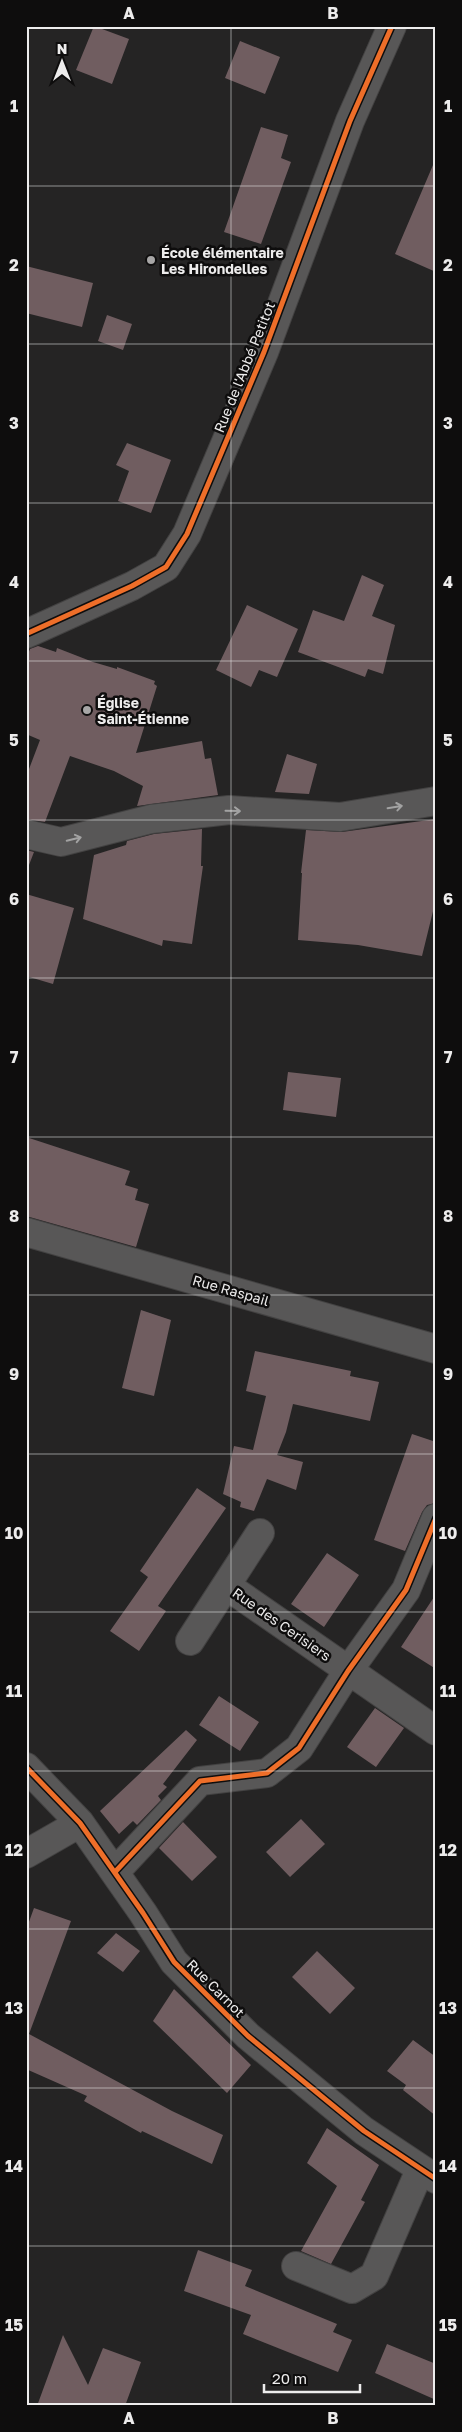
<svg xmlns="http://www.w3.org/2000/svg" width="462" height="2432" font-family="'Golos Text',sans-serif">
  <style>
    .building { fill: #705d60 }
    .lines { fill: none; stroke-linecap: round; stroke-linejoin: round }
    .street-casing { stroke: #434242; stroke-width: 30 }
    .secondary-casing { stroke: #434242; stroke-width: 30 }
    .street { stroke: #585757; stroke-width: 28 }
    .secondary { stroke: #585757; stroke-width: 28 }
    .cycleway-casing { stroke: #0e0d0d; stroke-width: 8 }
    .cycleway { stroke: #ee6e29; stroke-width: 5 }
    .oneway { stroke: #a2a2a2 }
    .grid { fill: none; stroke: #edecec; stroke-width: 1; stroke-opacity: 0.55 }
    .poi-dot { fill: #a7a6a6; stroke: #0e0d0d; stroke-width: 2 }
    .labels { text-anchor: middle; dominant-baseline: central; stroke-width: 5; stroke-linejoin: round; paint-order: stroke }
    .poi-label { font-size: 14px; font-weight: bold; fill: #edecec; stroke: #0e0d0d; text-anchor: start }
    .street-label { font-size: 14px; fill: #edecec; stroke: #0e0d0d }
    .neatline { fill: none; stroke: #edecec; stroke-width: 2 }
    .grid-label { font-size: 16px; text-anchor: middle; font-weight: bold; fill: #edecec }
  </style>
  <rect width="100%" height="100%" fill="#252424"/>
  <path class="building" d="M94,26l35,13 -17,45 -36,-14z
    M240,41l40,16 -15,37 -40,-16z
    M261,127l27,8 -7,23 10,4 -30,82 -37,-12z
    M436,158v114l-41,-18z
    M26,266l67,17 -11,44 -56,-14z
    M107,315l25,9 -9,26 -25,-9z
    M127,443l44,17 -20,53 -33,-12 11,-30 -13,-6z
    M362,575l22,10 -12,31 23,9 -12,49 -15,-5 -3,8 -67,-25 15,-42 31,11z
    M247,605l51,24 -21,48 -18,-7 -8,17 -35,-17z
    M38,646l18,6 1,-4 36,14 24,7v-2l38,14 -1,3 3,2 -21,67 66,-12 3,18 6,-1 7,37 -81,11 6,-20 -29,-15 -44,-15 -25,66 -19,-3v-42l14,-37 -14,-6v-75l4,-10z
    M287,754l30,10 -8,30 -34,-2z
    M436,819v80l-14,57 -64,-11 -60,-5 4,-67h-1l5,-43 36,2z
    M202,829l-1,37h2l-11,78 -29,-4 -1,6 -79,-27 11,-64 32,-10 1,-4 27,-7z
    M26,850l8,2 -5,13h-3z
    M26,894l48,14 -21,76 -27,-8z
    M288,1072l53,6 -5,39 -53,-7z
    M26,1137l104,34 -5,14 13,4 -3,11 14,4 -13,43 -110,-31z
    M141,1310l30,10 -17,76 -32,-8z
    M255,1351l96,20 -1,5 29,6 -9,39 -77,-17 -7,28 -9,23 26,7 -7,28 -29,-11 -13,32 -14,-4 1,-5 -18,-8 11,-48 19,4 13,-54 -20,-5z
    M412,1434l24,8v61l-9,2 -5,7 -17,39 -31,-11z
    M197,1488l29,20 -68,98 8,5 -27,40 -29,-20 38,-54 -8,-6z
    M327,1553l32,22 -35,52 -33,-23z
    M436,1594v75l-35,-22z
    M219,1696l40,26 -19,29 -41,-26z
    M375,1708l29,20 -28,39 -29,-20z
    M186,1730l11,10 -34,44 4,3 -9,9 3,4 -24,25 -4,-4 -14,13 -19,-23z
    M301,1819l24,25 -35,33 -24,-25z
    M183,1822l34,35 -25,24 -33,-33z
    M34,1908l37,13 -42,113 143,77 51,24 -11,29 -70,-33 -1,2 -57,-32 3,-5 -61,-27v-139z
    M116,1933l24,18 -17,21 -26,-19z
    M317,1951l38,37 -25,26 -38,-37z
    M174,1989l77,76 -24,28 -74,-72z
    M413,2040l23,17v59l-33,-26 3,-5 -19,-14z
    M327,2128l52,37 -18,35 4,2 -34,62 -30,-13 36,-65 -30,-23z
    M198,2250l54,20 -7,16 92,38 -4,8 19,8 -14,32 -95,-38 8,-19 -67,-24z
    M63,2335l25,50 15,-37 38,14 -16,44h-88z
    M387,2344l49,20v36l-61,-27z"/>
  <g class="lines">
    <g class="street-casing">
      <path id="street" d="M26,634l106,-48 34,-19 21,-33 77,-182 86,-231 42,-95
        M26,834l35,8 90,-23 78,-9 111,7 96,-16
        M227,1586l209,145
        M190,1641l70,-108
        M26,1767l54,56 63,90 31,49 74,74 116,95 72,48
        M26,1854l54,-31
        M115,1872l85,-91 67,-8 32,-25 49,-77 58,-81 30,-72
        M296,2266l56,23 22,-13 46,-106"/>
    </g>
    <g class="secondary-casing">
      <path id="secondary" d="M26,1232l410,117"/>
    </g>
    <use href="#street" class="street"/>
    <use href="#secondary" class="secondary"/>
    <g class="cycleway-casing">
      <path id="cycleway" d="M26,634l106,-48 34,-19 21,-33 77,-182 86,-231 42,-95
        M26,1767l54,56 63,90 31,49 74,74 116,95 72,48
        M115,1872l85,-91 67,-8 32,-25 49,-77 58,-81 30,-72"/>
    </g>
    <use href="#cycleway" class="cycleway"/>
  </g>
  <defs><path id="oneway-shaft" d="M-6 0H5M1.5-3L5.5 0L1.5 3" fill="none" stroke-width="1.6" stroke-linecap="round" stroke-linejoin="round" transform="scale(1.25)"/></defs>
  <g class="oneway">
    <use href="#oneway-shaft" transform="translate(395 807) rotate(-9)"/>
    <use href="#oneway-shaft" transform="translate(233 811) rotate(1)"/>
    <use href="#oneway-shaft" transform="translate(74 839) rotate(-14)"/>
  </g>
  <path class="grid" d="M231,26v2380M26,186h410M26,344h410M26,503h410M26,661h410M26,820h410M26,978h410M26,1137h410M26,1295h410M26,1454h410M26,1612h410M26,1771h410M26,1929h410M26,2088h410M26,2246h410"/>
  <g class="poi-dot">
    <circle cx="151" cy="260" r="5"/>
    <circle cx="87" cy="710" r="5"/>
  </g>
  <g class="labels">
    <g class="poi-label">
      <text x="161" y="252">École élémentaire<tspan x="161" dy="16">Les Hirondelles</tspan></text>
      <text x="97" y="702">Église<tspan x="97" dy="16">Saint-Étienne</tspan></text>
    </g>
    <g class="street-label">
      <text transform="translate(244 367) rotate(-68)">Rue de l'Abbé Petitot</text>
      <text transform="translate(231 1290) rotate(16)">Rue Raspail</text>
      <text transform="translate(282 1624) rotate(35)">Rue des Cerisiers</text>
      <text transform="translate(216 1988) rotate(45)">Rue Carnot</text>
    </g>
  </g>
  <rect width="462" height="2432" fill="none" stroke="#0e0d0d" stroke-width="55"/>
  <g transform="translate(62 62)" stroke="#0e0d0d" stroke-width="4" paint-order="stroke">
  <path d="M0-4L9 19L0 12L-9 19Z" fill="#edecec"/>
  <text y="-8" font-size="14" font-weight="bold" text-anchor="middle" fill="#edecec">N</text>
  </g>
  <path d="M264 2384v8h96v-8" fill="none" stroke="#edecec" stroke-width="2.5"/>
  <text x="272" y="2384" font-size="15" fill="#edecec" stroke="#0e0d0d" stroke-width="4" paint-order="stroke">20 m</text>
  <rect x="28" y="28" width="406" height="2376" class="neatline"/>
  <g class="grid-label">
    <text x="129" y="19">A</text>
    <text x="333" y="19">B</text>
    <text x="14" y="112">1</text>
    <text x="448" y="112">1</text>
    <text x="14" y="271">2</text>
    <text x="448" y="271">2</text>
    <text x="14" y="429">3</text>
    <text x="448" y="429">3</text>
    <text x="14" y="588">4</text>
    <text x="448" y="588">4</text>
    <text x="14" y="746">5</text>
    <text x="448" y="746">5</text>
    <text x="14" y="905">6</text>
    <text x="448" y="905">6</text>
    <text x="14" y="1063">7</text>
    <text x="448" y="1063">7</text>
    <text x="14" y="1222">8</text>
    <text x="448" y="1222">8</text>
    <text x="14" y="1380">9</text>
    <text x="448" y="1380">9</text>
    <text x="14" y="1539">10</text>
    <text x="448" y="1539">10</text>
    <text x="14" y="1697">11</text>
    <text x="448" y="1697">11</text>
    <text x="14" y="1856">12</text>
    <text x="448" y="1856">12</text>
    <text x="14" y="2014">13</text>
    <text x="448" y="2014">13</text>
    <text x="14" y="2172">14</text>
    <text x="448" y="2172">14</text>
    <text x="14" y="2331">15</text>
    <text x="448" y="2331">15</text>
    <text x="129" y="2424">A</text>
    <text x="333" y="2424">B</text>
  </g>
</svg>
